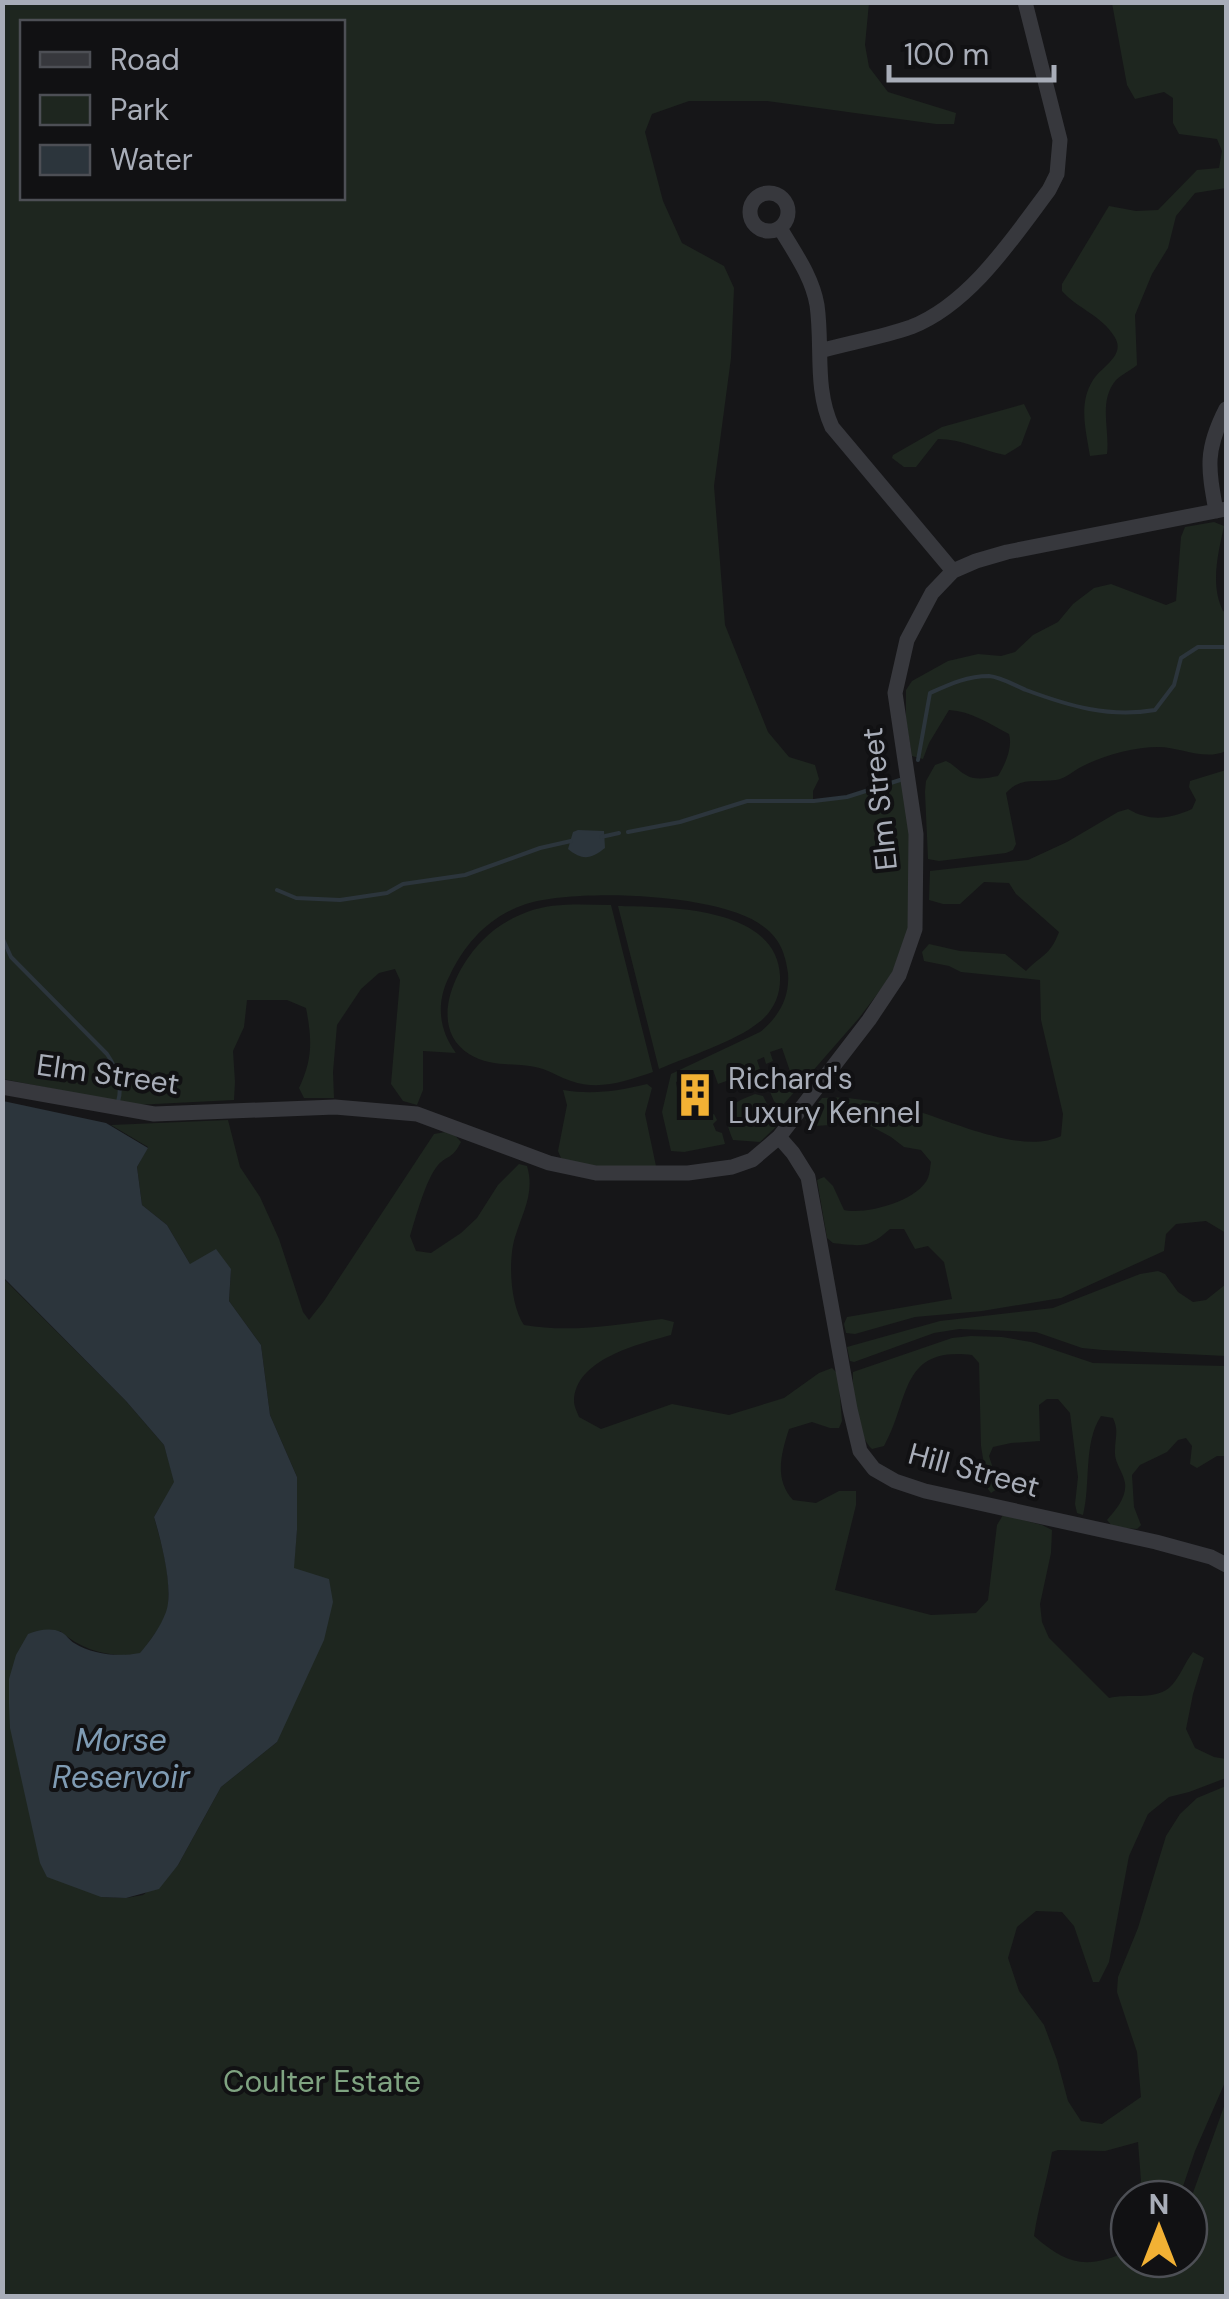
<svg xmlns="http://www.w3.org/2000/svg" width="1229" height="2299" font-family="'DM Sans',sans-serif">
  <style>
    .green { fill: #1e261f; fill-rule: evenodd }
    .water { fill: #2c353c }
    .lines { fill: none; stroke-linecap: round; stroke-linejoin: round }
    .stream { stroke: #2c353c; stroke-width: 4 }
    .minor { stroke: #37383d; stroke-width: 15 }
    .labels { text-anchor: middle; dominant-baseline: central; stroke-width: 8; stroke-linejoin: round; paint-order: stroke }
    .street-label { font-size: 30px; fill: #a8adb8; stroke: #111113 }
    .poi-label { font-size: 30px; fill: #a8adb8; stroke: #111113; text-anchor: start }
    .park-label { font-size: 30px; fill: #7fa381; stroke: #111113 }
    .water-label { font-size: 32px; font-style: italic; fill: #7f9bb3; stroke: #111113 }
  </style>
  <rect width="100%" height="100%" fill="#161618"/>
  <path class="green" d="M2,3h867l-4,42 4,22 19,25 68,21 -2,11h-18l-169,-23h-78l-37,13 -7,18 18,69 19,42 42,23 10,22 -3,70 -17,128 11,139 43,107 21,25 26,8 4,14 -6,12v10l34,-4 53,-17 6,15 5,28v98l-20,55 -32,42 -76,87 -3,2 -6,-6 -8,-18 7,-3 2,3 17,-6 -10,-29 -12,4 3,9 -7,3 -2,-7 -7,3 3,9 -42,15 -5,-14 -37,12 4,23 10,-3 6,18 18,-6 3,6 -4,4 3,7 6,2 3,11 -41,8 -13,-1 -9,-39 9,-38 89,-42c19,-15 30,-35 28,-59 -3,-20 -8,-34 -24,-46 -41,-34 -188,-39 -238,-23 -36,12 -60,38 -76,71 -14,26 -12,54 6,78l-33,-2v39l-6,15 -14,-4 -12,-17 9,-104 -5,-11 -16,4 -18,16 -24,36 -4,47 1,26h-30l-5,-10c14,-29 13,-49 7,-80l-19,-8h-40l-3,27 -11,24 2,31 -1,18 -99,5 -132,-26zM22,22h320v176h-320z
    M1112,3h114v185l-31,5 -19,23 -8,32 -16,26 -17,41 2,50c-6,5 -16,10 -21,15 -18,21 -6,50 -9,74l-17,2c-4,-26 -12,-52 3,-76 9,-14 34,-25 21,-44 -13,-21 -36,-27 -52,-45v-7l47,-78 27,5 22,-1 39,-40 22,-2 3,-17 -5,-12 -38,-5 -6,-11v-25l-9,-6 -29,7 -8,-14z
    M1024,404l7,14 -10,27 -16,10c-24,-5 -43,-16 -67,-16l-22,28h-12l-12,-9 1,-3 49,-28z
    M1214,522l10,4c-6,28 -14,59 -1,85l3,1v139c-22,10 -45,-4 -68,-4 -23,0 -54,8 -75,19 -9,4 -18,13 -27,14 -19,3 -35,-4 -50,13l10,51 -3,6 -7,3 -67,8 -11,-2 -3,-67 1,-11 9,-16 11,-4c9,4 12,10 20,14 9,6 22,3 32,1 7,-11 15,-29 11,-42 -19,-10 -38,-23 -60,-24l-20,33 -6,16 -11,-3 -6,-36v-30l6,-9 36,-20 30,-7 23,2 14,-4 18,-17 25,-13 15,-18 21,-16 17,-4 55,21 10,-4 5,-64 4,-10z
    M1226,770v463l-20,-12 -30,3 -10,10 -2,17 -103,47 -79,13 -67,6 -60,17 -9,-1 -2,-9 3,-7 105,-18 -8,-37 -16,-16 -13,3 -11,-20h-14c-22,20 -29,17 -57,14l-6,-5 -10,-58 7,-3 9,9 11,24c22,5 74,-9 84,-32 2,-5 2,-11 3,-16l-10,-12 -17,-3 -13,-10 -24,-13 -19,-5 -17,6 -17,1 -9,-6 17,-22c27,-3 75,7 101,15 37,12 102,41 138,23l2,-22 -22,-94 -1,-40 -79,-8 -12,-6 -25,-5 -2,-9 7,-8 31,7 45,3 21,17c15,-16 24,-15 33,-39l-43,-38 -7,-11 -25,-1 -24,22h-17l-14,-4 1,-29 98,-11 39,-18 51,-30 10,-3c22,13 42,10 64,0l4,-9 -7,-13 1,-6z
    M611,905l42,167c-28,9 -53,19 -82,9 -10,-3 -19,-9 -28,-12 -26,-8 -51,0 -74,-15 -42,-27 -14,-86 13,-113 12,-13 29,-23 45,-29 27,-10 56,-7 84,-7z
    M618,906c49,1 159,0 162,70 1,19 -7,36 -22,47 -22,18 -71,34 -99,46z
    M647,1084l5,4 -7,26 11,52h-70l-25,-8 -3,-7 9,-46 -4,-15c30,5 55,1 84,-6z
    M755,1094l8,2 15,29 -18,17 -27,-2c-13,-32 -7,-34 22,-46z
    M228,1120l12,47 20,30 19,42 24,73 6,8 15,-19 110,-167 17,-3 10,11c-9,18 -14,13 -23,23 -13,16 -22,52 -28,71l6,15 15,2 30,-20 16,-15 21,-33 21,-21 8,2c8,26 -4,46 -12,71 -7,23 -5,68 9,88 46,8 91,0 138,-6l12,3 -3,13c-32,9 -96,24 -97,66 0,5 3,11 5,16l22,12 71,-25 57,11 55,-17 35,-25 13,-5 6,6 4,47 -3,7h-9l-18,-6 -23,7c-8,25 -15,50 4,71l23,3 23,-12h17v14l-21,85 96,25 45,-2 12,-13 9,-75 6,-10 39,10 10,5 -1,23 -11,51 2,18 7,16 60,60c19,-5 43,3 60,-10 9,-7 16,-26 24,-36l11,6 -11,36 -7,35 9,19 19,9 12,2v19l-37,14 -20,5 -21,17 -19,42 -20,106 -10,20h-6l-19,-56 -12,-14 -26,-1 -19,16 -9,31 11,33 25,34 13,35 11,41 13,20 21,3 39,-27 -4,-45 -20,-60 1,-15 20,-49 28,-92 14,-22 17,-16 29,-12v294l-31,71 -16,47 -43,1 5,-18 -3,-39 -33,9 -47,-1 -6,2c-5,29 -14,56 -18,84 34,30 53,33 95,15v8h60v-55l37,-103v195h-1223l-1,-1019 124,124 38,44 11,37 -21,35c8,28 17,59 14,88 -2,17 -18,35 -28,49 -30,4 -57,-3 -80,-23l-51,73 92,193 25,1 17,-3 35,-30 43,-78 56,-45 20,-212v-53l-27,-62 -9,-70 -32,-44 2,-32 -41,-5 -23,-39 -25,-20 -5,-38 11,-20 -37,-22z
    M1158,1271l7,3 13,18 15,10 13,-2 20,-16v72l-123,-6 -21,-2 -46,-16 -77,-3 -25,4 -80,29 -4,-1 -3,-14 93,-26 113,-13 87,-34z
    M971,1336l31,1 29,5 62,21 133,3v90h-9l-20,12 -7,-4 2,-18 -6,-8 -8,2 -11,12 -27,13 -8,10 2,32 7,18 -4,4 -24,-2 -6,-7c9,-10 20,-23 18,-37 -2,-12 -11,-20 -10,-32 0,-14 4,-20 -2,-33l-12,-2c-18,27 -10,68 -18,99l-6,-2 -2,-9 3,-27 -8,-64 -12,-14h-11l-8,6 1,36 -29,2 -18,4 -4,9 8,25v8l-6,4 -3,-4 -7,-43 -2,-83 -7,-8c-73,-9 -62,46 -88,91l-12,3c-15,-13 -20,-57 -19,-77l99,-34z"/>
  <path class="water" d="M578,830l26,1 1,17c-14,11 -22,13 -37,1l5,-17z
    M3,1101l103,22 42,25 -11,19 5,38 25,20 23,39 26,-15 15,20 -2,32 32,44 9,70 27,62v53l-3,38 35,11 4,23 -9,38 -47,102 -56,45 -43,78 -19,24 -33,9 -25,-1 -54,-20 -7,-14 -30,-135 -1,-24v-25l7,-24 12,-21c10,-4 23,-7 33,-2 5,2 8,8 13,11 20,12 44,14 66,10 10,-12 20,-25 26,-41 8,-22 -5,-72 -12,-95l20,-35 -10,-37 -38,-44 -123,-124z"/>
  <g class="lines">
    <path class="stream" d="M918,760l12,-67c20,-9 37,-17 59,-17 12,1 25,9 37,14 43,16 83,28 129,20l19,-25 7,-27 17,-11h28
      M628,832l52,-10 67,-21h67l33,-4 53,-17
      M601,837l18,-4
      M277,890l19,8 44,2 47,-7 16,-9 62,-9 75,-27 31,-7
      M2,937l9,20 96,97c10,15 16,30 11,48"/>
    <path class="minor" d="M750 212a19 19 0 1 1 38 0a19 19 0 1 1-38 0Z
      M780,228c14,24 32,48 37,77 6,42 -3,83 15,122l121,144
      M820,351c29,-8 62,-14 91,-24 59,-23 102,-89 138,-137l8,-16 3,-34 -35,-138
      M1216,511c-8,-44 -11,-61 10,-102
      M2,1087l152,27 181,-7 82,7 132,49 47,10h92l44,-6 20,-7 27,-23 90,-117 30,-45 16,-46 1,-95 -21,-141 12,-53 25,-47 21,-22 23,-10 31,-9 219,-43
      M779,1137l14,16 15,24 42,232 10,42 14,18 21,12 30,10 231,51 55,15 15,8"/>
  </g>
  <defs>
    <g id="building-bare" transform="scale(3.45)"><path d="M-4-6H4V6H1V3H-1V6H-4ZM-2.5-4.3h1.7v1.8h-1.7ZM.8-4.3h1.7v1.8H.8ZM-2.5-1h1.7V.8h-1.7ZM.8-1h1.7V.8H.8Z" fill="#f2b134" stroke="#111113" stroke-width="2.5" paint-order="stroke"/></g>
  </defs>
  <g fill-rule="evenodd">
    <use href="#building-bare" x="695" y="1095"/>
  </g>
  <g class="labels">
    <g class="street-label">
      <text transform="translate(879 799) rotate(-96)">Elm Street</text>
      <text transform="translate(108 1074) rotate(8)">Elm Street</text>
      <text transform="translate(974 1470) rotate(15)">Hill Street</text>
    </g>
    <g class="poi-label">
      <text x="728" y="1078">Richard's<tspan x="728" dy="34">Luxury Kennel</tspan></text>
    </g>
    <g class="park-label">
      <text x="322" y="2081">Coulter Estate</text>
    </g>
    <g class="water-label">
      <text x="121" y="1740">Morse<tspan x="121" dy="37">Reservoir</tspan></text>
    </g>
  </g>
  <rect width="1229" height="2299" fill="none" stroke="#a8adb8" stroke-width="10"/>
  <rect x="20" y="20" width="325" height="180" fill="#111113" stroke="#4d4f55" stroke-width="2.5"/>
  <rect x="40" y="52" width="50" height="15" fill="#37383d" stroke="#4d4f55" stroke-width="2.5"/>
  <text x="110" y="70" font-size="30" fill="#a8adb8">Road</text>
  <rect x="40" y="95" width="50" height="30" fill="#1e261f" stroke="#4d4f55" stroke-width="2.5"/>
  <text x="110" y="120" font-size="30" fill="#a8adb8">Park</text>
  <rect x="40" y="145" width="50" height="30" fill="#2c353c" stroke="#4d4f55" stroke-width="2.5"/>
  <text x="110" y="170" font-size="30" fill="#a8adb8">Water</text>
  <g transform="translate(1159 2229)"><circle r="48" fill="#111113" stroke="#4d4f55" stroke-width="2.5"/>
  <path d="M0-8L18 38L0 25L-18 38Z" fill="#f2b134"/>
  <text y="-15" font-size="28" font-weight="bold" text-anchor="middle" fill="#a8adb8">N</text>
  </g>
  <path d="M889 65v15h165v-15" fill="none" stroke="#a8adb8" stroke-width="5"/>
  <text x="904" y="65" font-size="30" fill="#a8adb8" stroke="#111113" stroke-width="8" paint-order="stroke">100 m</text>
</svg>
